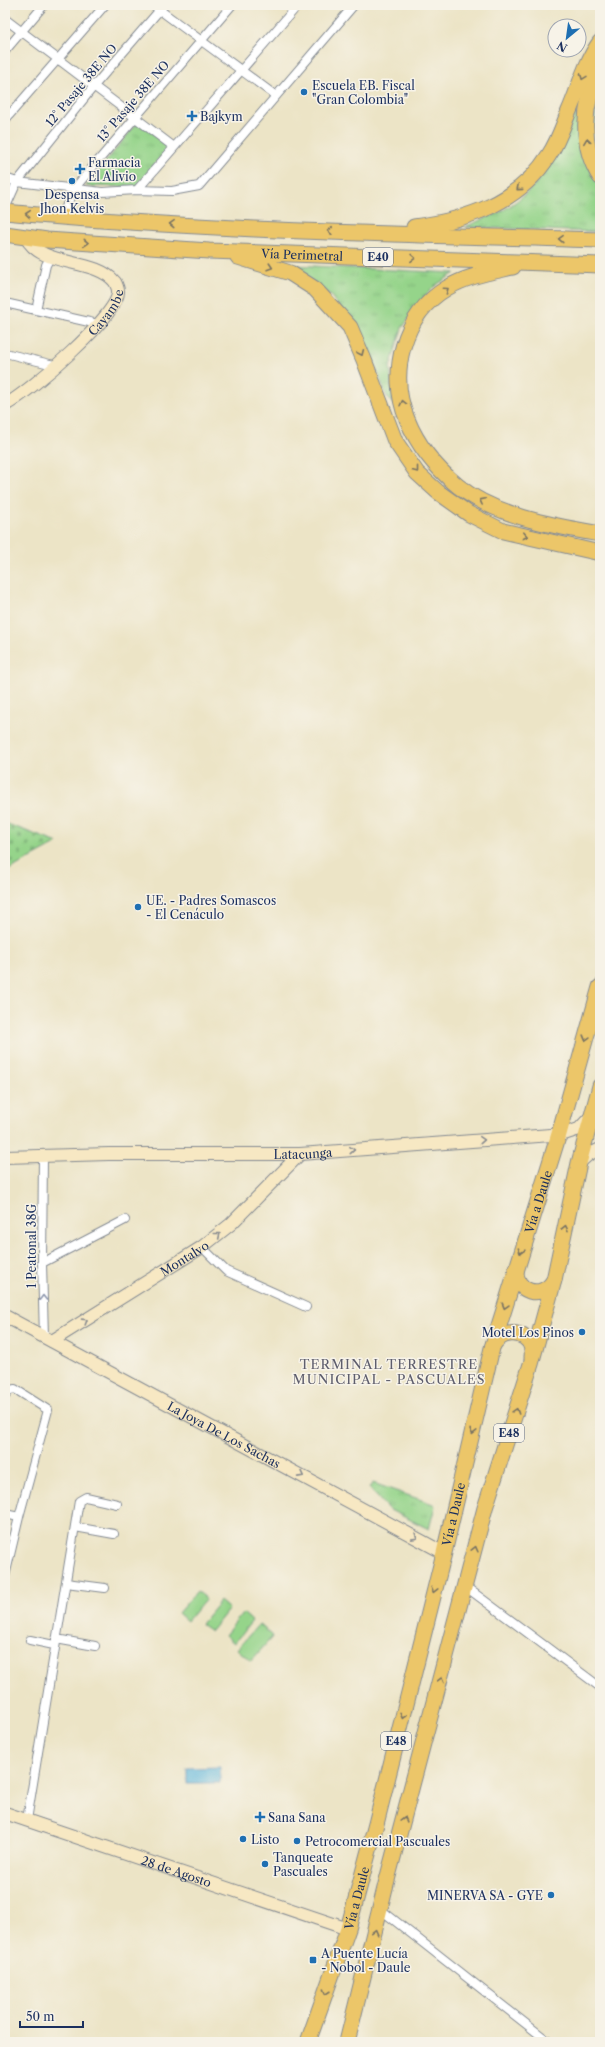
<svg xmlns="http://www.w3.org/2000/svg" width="605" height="2047" font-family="'Libre Caslon Text',serif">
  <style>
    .green { fill: #95d48a; stroke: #588274 }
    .cemetery { fill: url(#cemetery-stones); stroke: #588274 }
    .park { fill: url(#park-tufts); stroke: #588274 }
    .water { fill: #5db6db; stroke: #3c729c }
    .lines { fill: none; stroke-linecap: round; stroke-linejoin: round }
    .street-casing { stroke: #848a92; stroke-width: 10 }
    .secondary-casing { stroke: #848a92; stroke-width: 14 }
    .highway-casing { stroke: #848a92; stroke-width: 17 }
    .street { stroke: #fff; stroke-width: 8 }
    .secondary { stroke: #f7e8c3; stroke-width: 12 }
    .highway { stroke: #ecc669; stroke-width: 15 }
    .oneway { stroke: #797363 }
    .oneway2 { stroke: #898c90 }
    .oneway3 { stroke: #8d97ae }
    .poi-dot { fill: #1f6fb2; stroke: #f7f3e8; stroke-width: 1.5 }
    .labels { text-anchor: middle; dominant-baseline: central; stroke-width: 3; stroke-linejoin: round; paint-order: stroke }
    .shield { fill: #f7f3e8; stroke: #5d6a87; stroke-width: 1 }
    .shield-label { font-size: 11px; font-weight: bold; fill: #1b2f5e }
    .street-label { font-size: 12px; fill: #1b2f5e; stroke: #f7f3e8 }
    .poi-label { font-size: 12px; fill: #1b2f5e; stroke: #f7f3e8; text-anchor: start }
    .neighbourhood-label { font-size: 13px; letter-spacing: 1px; fill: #5e5e6d; stroke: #f7f3e8 }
  </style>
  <defs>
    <pattern id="cemetery-stones" width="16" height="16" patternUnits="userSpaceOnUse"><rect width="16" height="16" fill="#95d48a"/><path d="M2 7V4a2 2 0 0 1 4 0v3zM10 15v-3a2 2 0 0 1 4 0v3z" fill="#80b67a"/></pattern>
    <pattern id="park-tufts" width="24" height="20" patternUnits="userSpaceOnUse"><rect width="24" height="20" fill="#95d48a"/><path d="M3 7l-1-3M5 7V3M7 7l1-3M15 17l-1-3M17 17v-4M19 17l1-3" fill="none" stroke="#80b67a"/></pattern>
  </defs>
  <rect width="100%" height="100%" fill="#f7f3e8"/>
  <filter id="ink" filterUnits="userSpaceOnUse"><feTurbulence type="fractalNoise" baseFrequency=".025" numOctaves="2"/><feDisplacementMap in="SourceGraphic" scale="8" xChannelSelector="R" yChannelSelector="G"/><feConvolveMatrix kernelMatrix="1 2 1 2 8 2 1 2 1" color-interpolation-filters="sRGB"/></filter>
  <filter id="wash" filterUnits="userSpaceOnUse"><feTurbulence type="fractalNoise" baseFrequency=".012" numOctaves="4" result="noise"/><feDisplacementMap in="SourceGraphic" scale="16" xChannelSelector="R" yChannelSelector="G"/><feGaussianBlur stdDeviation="0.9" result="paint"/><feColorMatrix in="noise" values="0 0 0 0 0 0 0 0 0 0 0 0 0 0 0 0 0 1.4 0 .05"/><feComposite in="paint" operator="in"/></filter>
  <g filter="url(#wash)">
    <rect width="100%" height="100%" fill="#ece4c6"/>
    <path class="green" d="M197,1591l9,7 -19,23 -9,-8z
      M220,1601l9,8 -18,22 -10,-7z
      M243,1613l9,8 -18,22 -9,-8z
      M259,1624l14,12 -22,25 -14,-12z"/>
    <path class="cemetery" d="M5,823l53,20 -53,29z"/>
    <path class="park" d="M600,92v66c-9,-22 -5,-43 0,-66z
      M576,111l16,62 8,13v46l-135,-5c12,-6 25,-10 37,-16 42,-25 56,-58 74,-100z
      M138,122l32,24 -34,41 -50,-1z
      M291,265l164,8 -19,12 -9,9 -25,34 -12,39 3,37 -7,-9 -17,-46 -38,-53z
      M373,1483l60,21 2,2 -6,23 -41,-20 -19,-21z"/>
    <path class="water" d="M220,1767v16h-33v-15z"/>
  </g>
  <g filter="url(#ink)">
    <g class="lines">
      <g class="street-casing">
        <path id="street" d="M153,5l123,91
          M5,19l169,128
          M5,51l39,-46
          M5,120l100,-115
          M5,178l12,4 85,10 35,-2 35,1 27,-5 155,-181
          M137,190l161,-185
          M5,209l12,-27 77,-96 70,-81
          M62,217l11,-27 159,-185
          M5,303l93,21
          M36,310l10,-45 5,-9
          M5,353l53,13
          M43,1156l-1,107 2,74
          M202,1247l24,24 80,36
          M42,1263l83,-43
          M5,1396l5,-6 5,-1 33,21 -29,107 -14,59
          M5,1514l14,3
          M75,1527l39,7
          M66,1583l39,5
          M466,1587l134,100
          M56,1639l39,7
          M30,1640l24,5
          M27,1820l52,-319 7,-4 31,7
          M380,1909l169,133"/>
      </g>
      <g class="secondary-casing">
        <g id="secondary">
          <path id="s1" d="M5,405c22,-11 116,-91 113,-114 0,-3 -2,-7 -3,-9 -20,-25 -75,-14 -89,-45"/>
          <path id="s2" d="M5,1157l104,-3h191l264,-20 15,-5 14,-15 7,8"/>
          <path d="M579,1163l9,-8 12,-6"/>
          <path id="s3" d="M5,1316l439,237"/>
          <path id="s4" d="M52,1341l150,-94 29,-23 69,-70"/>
          <path id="s5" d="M5,1813l343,116"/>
        </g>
      </g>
      <g class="highway-casing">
        <g id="highway">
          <path d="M600,70c-17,33 -21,74 0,107"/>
          <path d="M5,212c198,19 397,22 595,28"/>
          <path d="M414,227c53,-7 105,-24 135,-72 9,-13 14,-29 20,-44 10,-23 16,-48 31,-69"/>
          <path id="s6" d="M5,234l42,6 162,11 391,14"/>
          <path d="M238,257l52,16 25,16 35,38 14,33 31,81 22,32 21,19 31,22 34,17 97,22"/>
          <path d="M513,267c-22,5 -46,9 -66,21 -44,26 -59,85 -40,131 10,25 29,49 51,67 37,30 96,40 142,48"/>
          <path d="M516,1269c-2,23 26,32 38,11"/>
          <path d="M493,1345c13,-20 42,-12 39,12"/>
          <path id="s7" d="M308,2042l40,-113 28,-105 68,-271 48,-205 67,-214 41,-147"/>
          <path d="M347,2042l39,-158 99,-376 46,-144 23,-84 25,-117 21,-77"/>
        </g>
      </g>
      <use href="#street" class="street"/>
      <use href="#secondary" class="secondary"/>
      <use href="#highway" class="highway"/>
    </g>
    <defs><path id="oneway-chevron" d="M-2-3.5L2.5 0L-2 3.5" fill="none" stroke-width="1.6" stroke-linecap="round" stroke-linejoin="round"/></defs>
    <g class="oneway">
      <use href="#oneway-chevron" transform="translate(583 77) rotate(111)"/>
      <use href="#oneway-chevron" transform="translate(587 141) rotate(-98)"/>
      <use href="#oneway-chevron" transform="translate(519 188) rotate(140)"/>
      <use href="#oneway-chevron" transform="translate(28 214) rotate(-175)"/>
      <use href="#oneway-chevron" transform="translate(172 224) rotate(-177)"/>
      <use href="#oneway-chevron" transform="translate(330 231) rotate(-178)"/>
      <use href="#oneway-chevron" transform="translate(561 239) rotate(-178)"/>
      <use href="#oneway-chevron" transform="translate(86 243) rotate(4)"/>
      <use href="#oneway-chevron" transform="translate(413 258) rotate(2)"/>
      <use href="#oneway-chevron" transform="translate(270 267) rotate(18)"/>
      <use href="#oneway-chevron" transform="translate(446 290) rotate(-35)"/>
      <use href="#oneway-chevron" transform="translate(361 353) rotate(66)"/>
      <use href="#oneway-chevron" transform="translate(403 403) rotate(-103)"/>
      <use href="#oneway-chevron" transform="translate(416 470) rotate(52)"/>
      <use href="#oneway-chevron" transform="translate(482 501) rotate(-153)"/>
      <use href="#oneway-chevron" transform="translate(525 536) rotate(13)"/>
      <use href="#oneway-chevron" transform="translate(586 1038) rotate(106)"/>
      <use href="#oneway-chevron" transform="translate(565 1228) rotate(-78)"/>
      <use href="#oneway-chevron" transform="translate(521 1251) rotate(108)"/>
      <use href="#oneway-chevron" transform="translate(505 1306) rotate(106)"/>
      <use href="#oneway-chevron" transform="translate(516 1411) rotate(-72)"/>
      <use href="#oneway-chevron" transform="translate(473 1432) rotate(104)"/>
      <use href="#oneway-chevron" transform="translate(475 1549) rotate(-76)"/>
      <use href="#oneway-chevron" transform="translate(434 1590) rotate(104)"/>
      <use href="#oneway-chevron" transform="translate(441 1680) rotate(-75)"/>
      <use href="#oneway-chevron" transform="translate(403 1716) rotate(104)"/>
      <use href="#oneway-chevron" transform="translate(404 1819) rotate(-75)"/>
      <use href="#oneway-chevron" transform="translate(375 1932) rotate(-76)"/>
      <use href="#oneway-chevron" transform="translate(326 1992) rotate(109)"/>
    </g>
    <g class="oneway2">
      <use href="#oneway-chevron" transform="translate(482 1140) rotate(-4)"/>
      <use href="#oneway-chevron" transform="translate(352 1150) rotate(-4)"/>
      <use href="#oneway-chevron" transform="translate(218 1235) rotate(-39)"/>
      <use href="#oneway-chevron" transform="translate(85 1321) rotate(-32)"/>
      <use href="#oneway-chevron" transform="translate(301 1475) rotate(28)"/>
      <use href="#oneway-chevron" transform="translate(415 1537) rotate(29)"/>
    </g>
    <use class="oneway3" href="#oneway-chevron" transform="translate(43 1298) rotate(-91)"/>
  </g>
  <g class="poi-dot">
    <circle cx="304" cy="92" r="4"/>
    <path d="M190 110h4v4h4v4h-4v4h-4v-4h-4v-4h4z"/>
    <path d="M78 163h4v4h4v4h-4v4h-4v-4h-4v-4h4z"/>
    <circle cx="72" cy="181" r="4"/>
    <circle cx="138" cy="907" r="4"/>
    <circle cx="582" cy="1332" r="4"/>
    <path d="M258 1811h4v4h4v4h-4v4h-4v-4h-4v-4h4z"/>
    <circle cx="243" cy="1839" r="4"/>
    <circle cx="297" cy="1841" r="4"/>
    <circle cx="265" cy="1864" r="4"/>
    <circle cx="551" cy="1895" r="4"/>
    <rect x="309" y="1956" width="8" height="8" rx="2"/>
  </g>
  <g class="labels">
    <g class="shield">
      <rect x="363" y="248" width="30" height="18" rx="3"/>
      <rect x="494" y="1424" width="30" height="18" rx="3"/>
      <rect x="381" y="1732" width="30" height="18" rx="3"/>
    </g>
    <g class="shield-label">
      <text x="378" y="257">E40</text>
      <text x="509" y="1433">E48</text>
      <text x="396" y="1741">E48</text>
    </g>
    <g class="street-label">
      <text transform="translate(81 85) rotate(-50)">12° Pasaje 38E NO</text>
      <text transform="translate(133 101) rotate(-49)">13° Pasaje 38E NO</text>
      <text stroke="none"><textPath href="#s6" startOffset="298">Vía Perimetral</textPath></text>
      <text stroke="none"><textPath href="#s1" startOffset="138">Cayambe</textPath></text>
      <text stroke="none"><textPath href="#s2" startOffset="298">Latacunga</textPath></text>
      <text stroke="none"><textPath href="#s7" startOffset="872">Vía a Daule</textPath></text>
      <text transform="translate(31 1246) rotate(-90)">1 Peatonal 38G</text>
      <text stroke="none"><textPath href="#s4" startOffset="156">Montalvo</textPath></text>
      <text stroke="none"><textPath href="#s3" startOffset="249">La Joya De Los Sachas</textPath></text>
      <text stroke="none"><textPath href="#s7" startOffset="548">Vía a Daule</textPath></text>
      <text stroke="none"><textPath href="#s5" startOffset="181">28 de Agosto</textPath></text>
      <text stroke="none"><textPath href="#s7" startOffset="152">Vía a Daule</textPath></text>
    </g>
    <g class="poi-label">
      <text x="312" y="85">Escuela EB. Fiscal<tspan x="312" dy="14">"Gran Colombia"</tspan></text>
      <text x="200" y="116">Bajkym</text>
      <text x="88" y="162">Farmacia<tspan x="88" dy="14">El Alivio</tspan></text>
      <text x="72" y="194" text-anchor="middle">Despensa<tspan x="72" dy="14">Jhon Kelvis</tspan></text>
      <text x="146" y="900">UE. - Padres Somascos<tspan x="146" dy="14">- El Cenáculo</tspan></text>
      <text x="574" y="1332" text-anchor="end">Motel Los Pinos</text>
      <text x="268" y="1817">Sana Sana</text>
      <text x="251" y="1839">Listo</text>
      <text x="305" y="1841">Petrocomercial Pascuales</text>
      <text x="273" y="1857">Tanqueate<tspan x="273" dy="14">Pascuales</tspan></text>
      <text x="543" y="1895" text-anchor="end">MINERVA SA - GYE</text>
      <text x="321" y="1953">A Puente Lucía<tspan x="321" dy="14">- Nobol - Daule</tspan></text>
    </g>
    <g class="neighbourhood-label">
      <text x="389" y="1364">TERMINAL TERRESTRE<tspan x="389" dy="15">MUNICIPAL - PASCUALES</tspan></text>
    </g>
  </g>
  <rect width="605" height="2047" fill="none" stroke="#f7f3e8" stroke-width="20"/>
  <g transform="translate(567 38) rotate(209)"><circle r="19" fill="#f7f3e8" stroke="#9fa5b1"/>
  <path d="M0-3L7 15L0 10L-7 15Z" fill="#1f6fb2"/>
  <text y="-6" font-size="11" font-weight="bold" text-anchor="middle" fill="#1b2f5e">N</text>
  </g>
  <path d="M20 2021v6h63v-6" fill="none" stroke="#1b2f5e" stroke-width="2"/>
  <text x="26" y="2021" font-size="12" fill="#1b2f5e" stroke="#f7f3e8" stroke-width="3" paint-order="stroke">50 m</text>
</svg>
